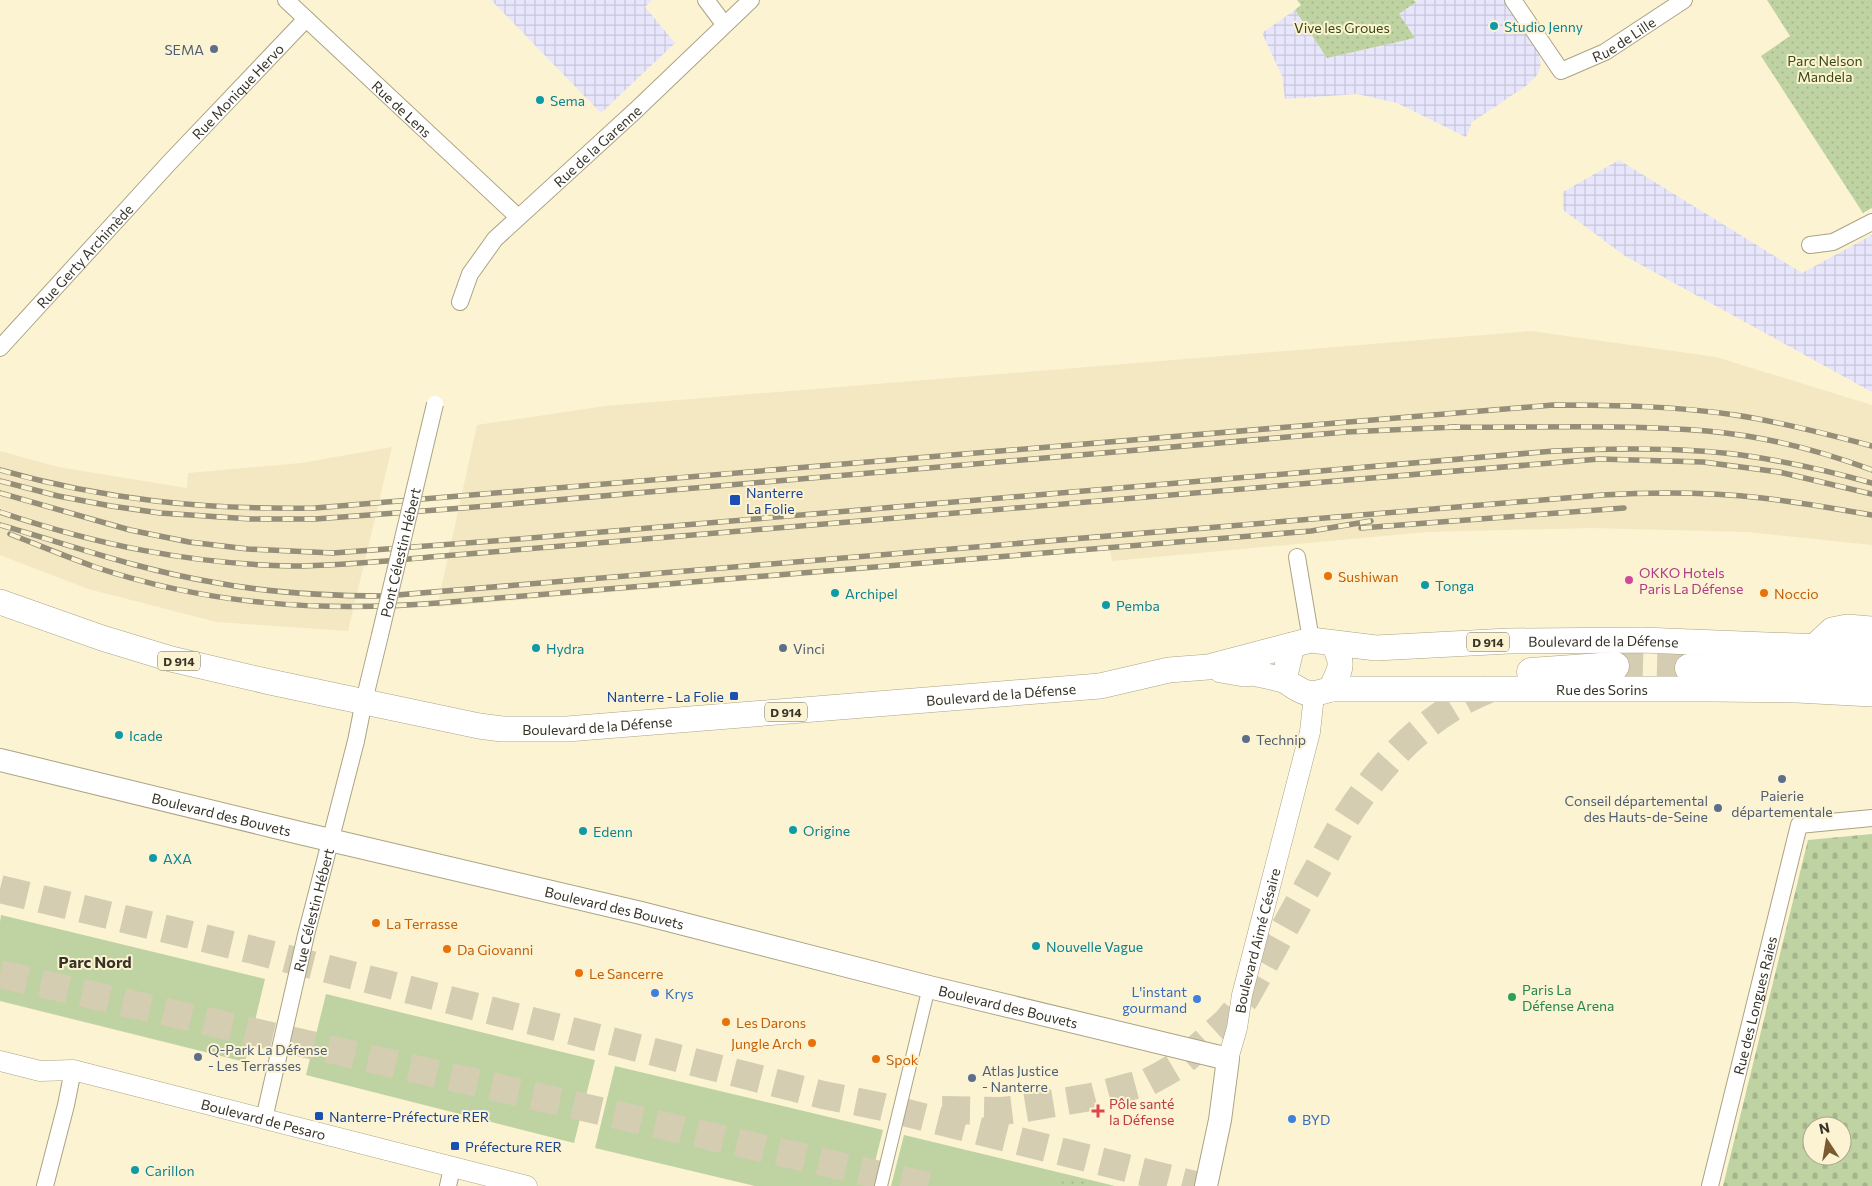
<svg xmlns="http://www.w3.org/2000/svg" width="1872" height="1186" font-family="Commissioner,sans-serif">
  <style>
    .built { fill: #f3e8c1 }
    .industrial { fill: url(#industrial-grid) }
    .grass { fill: #bed2a2 }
    .cemetery { fill: url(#cemetery-stones); fill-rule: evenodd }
    .park { fill: url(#park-dots) }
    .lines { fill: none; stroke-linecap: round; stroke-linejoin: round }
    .motorway-tunnel { stroke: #d5cdb1; stroke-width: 28; stroke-dasharray: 28 14; stroke-linecap: butt }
    .pedestrian-casing { stroke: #aba384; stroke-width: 14 }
    .minor-casing { stroke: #aba384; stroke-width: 18 }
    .tertiary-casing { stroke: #aba384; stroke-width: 21 }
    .secondary-casing { stroke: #aba384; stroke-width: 24 }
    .primary-casing { stroke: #aba384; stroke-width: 26 }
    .motorway-casing { stroke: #aba384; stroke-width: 29 }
    .pedestrian { stroke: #fff; stroke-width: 12 }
    .minor { stroke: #fff; stroke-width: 16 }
    .tertiary { stroke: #fff; stroke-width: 20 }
    .secondary { stroke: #fff; stroke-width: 22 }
    .primary { stroke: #fff; stroke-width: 25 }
    .motorway { stroke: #fff; stroke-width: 28 }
    .rail-casing { stroke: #958f79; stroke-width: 5.5 }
    .rail { stroke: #fcf3d3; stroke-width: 4; stroke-dasharray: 11; stroke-linecap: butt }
    .minor-bridge-casing { stroke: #aba384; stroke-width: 18; stroke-linecap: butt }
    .minor-bridge { stroke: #fff; stroke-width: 16 }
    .culture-dot { fill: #0f9aa8; stroke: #fcf3d3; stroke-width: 2 }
    .service-dot { fill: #5c6f8a; stroke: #fcf3d3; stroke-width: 2 }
    .transit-dot { fill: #1a4fb4; stroke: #fcf3d3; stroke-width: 2 }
    .food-dot { fill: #e8710a; stroke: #fcf3d3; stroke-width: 2 }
    .hotel-dot { fill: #d1479c; stroke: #fcf3d3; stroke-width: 2 }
    .shop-dot { fill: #3f7fe0; stroke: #fcf3d3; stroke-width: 2 }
    .leisure-dot { fill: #2e9e5b; stroke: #fcf3d3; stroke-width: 2 }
    .health-dot { fill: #e0444e; stroke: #fcf3d3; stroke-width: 2 }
    .labels { text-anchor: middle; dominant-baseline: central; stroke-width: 4; stroke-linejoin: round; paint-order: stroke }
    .shield { fill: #fcf3d3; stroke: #726d5b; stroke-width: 1 }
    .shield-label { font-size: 12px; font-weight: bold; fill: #373327 }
    .culture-label { font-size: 14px; fill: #0d838f; stroke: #fcf3d3; text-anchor: start }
    .park-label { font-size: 14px; fill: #384a11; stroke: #fcf3d3 }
    .street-label { font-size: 14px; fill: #373327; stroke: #fcf3d3 }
    .service-label { font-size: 14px; fill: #4e5e75; stroke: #fcf3d3; text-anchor: start }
    .transit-label { font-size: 14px; fill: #164399; stroke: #fcf3d3; text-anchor: start }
    .hotel-label { font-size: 14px; fill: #b23c85; stroke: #fcf3d3; text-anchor: start }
    .food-label { font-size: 14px; fill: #c56008; stroke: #fcf3d3; text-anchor: start }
    .leisure-label { font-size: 14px; fill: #27864d; stroke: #fcf3d3; text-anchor: start }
    .shop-label { font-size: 14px; fill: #366cbe; stroke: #fcf3d3; text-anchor: start }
    .health-label { font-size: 14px; fill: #be3a42; stroke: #fcf3d3; text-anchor: start }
    .quarter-label { font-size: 16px; font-weight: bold; fill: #373327; stroke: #fcf3d3 }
  </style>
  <defs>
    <pattern id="industrial-grid" width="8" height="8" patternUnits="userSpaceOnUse" patternTransform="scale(1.25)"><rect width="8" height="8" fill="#e8e6fc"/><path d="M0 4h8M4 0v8" fill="none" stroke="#c8c6d8"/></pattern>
    <pattern id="cemetery-stones" width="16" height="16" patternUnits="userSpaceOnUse" patternTransform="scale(1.25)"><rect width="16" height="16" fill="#bed2a2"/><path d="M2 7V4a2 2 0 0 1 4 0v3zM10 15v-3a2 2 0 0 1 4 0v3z" fill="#a4b58c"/></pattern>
    <pattern id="park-dots" width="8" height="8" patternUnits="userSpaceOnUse" patternTransform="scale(1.25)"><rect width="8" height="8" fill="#bed2a2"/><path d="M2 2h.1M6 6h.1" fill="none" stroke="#a4b58c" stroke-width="1.8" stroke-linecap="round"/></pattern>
  </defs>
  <rect width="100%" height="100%" fill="#fcf3d3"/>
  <path class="built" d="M1531,331l185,26 156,48v140l-125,-13 -157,-4 -162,4 -316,29 -2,-11 -673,57 40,-182 128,-19z
    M392,447l-44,184 -131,-9 -129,-33 -88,-34v-104l58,16 129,21 1,-15 113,-10z"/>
  <path class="industrial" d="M491,0h161l-7,7 30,36 -74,70z
    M1418,0h87l33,50 3,13 -3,11 -12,12 -54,36 -6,15 -69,-34 -40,-9 -72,5 -3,-23 -20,-43 33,-23 32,48 88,-20 -16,-24z
    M1619,160l183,113 70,-38v157l-247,-136 -62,-46v-18z"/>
  <path class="grass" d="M1,915l264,64 -20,83 -245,-61v-79z
    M326,994l269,66 -21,83 -268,-68z
    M615,1066l268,64 -14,56h-114l-160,-38z
    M904,1135l211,51h-224z"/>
  <path class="cemetery" d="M1872,834v352h-149l85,-346zM1812,1126h30v30h-30z"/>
  <path class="park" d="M1297,0h117l2,2 -17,12 16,24 -88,20 -32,-48 6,-5z
    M1767,0h105v208l-9,5 -102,-157 29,-20z
    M1063,1178l29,5v3h-31z"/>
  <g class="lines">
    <path class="motorway-tunnel" d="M1615,666l74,2
      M0,889l253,61 570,145 60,12 316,79
      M0,974l928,212
      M942,1110l60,1 17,-2 72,-12 57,-15 15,-8 17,-10 47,-43 18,-22 101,-181c39,-60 83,-106 150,-132"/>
    <g class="pedestrian-casing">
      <path id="pedestrian" d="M881,1186l48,-199"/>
    </g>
    <g class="minor-casing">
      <g id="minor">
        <path id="s1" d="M286,0l232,217"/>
        <path d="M706,0l18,24"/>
        <path id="s2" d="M1513,0l48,71 44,-19 79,-52"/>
        <path d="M1810,245l23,-3 39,-20"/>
        <path id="s3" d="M460,302l10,-28 25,-35 141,-129 115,-110"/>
        <path id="s4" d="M0,348l169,-185 137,-144"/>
        <path d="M1297,557l14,83"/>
        <path id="s5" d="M264,1119l42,-184 50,-194 8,-40 16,-66"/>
        <path d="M45,1186l21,-81 7,-35"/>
        <path d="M448,1186l4,-18"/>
        <path id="s6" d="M1710,1186l89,-361 73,-7"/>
      </g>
    </g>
    <g class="tertiary-casing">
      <g id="tertiary">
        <path id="s7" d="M1228,1059l9,-31 5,-33 68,-263 4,-37"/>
        <path id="s8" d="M0,1061l40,10 33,-1 454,116"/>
      </g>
    </g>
    <g class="secondary-casing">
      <g id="secondary">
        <path id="s9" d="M0,760l300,73 341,80 288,74 299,72 -8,61 -14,66"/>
      </g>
    </g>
    <g class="primary-casing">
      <g id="primary">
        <path id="s10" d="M0,602l102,36 69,21 99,23 209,44 23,3h65l533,-43 69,-16 39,-3 103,-27 65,8 133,-7 133,-1 230,9"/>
        <path d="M1292,645l-8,35c21,14 24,17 47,9 10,-23 13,-22 3,-45"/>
        <path d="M1815,646l17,-16 15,-3 25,2"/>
        <path d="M1221,670l23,4 9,-1 31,7"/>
        <path id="s11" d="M1331,689h382l84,1 75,4"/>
      </g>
    </g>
    <g class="motorway-casing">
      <path id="motorway" d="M1689,668l183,5
        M1531,672l84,-6"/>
    </g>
    <use href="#pedestrian" class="pedestrian"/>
    <use href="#minor" class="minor"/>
    <use href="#tertiary" class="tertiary"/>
    <use href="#secondary" class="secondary"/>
    <use href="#primary" class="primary"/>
    <use href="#motorway" class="motorway"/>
    <g class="rail-casing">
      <path id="rail" d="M1449,427c86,1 172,-3 258,4 56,5 112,19 165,39
        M0,470c105,30 205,40 315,38l1238,-103c61,0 122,1 182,10 46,7 92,19 137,31
        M0,481l58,15 53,10 49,7 91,6h64l148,-11 883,-76 110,-5
        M0,493l130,37 59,12 59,7 85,4 186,-14 1035,-88c62,-3 125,-4 187,4 44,6 88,16 131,28
        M0,512c98,33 190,52 293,54 54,0 109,-7 162,-11l1144,-96 104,3 76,10 93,22
        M0,525c70,20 140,45 212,57 57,11 115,14 173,14l1217,-101c53,-3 107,-3 160,3 37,4 74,11 110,17
        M1361,528l263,-20
        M10,534c28,11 57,23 85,33 113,38 226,45 343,36l873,-72 60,-10"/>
    </g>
    <use href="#rail" class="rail"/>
    <g class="minor-bridge-casing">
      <g id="minor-bridge">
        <path id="s12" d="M380,635l55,-231"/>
      </g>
    </g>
    <use href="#minor-bridge" class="minor-bridge"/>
  </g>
  <g class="culture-dot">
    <circle cx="1494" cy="26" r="5"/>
    <circle cx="540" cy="100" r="5"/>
    <circle cx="1425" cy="585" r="5"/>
    <circle cx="835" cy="593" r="5"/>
    <circle cx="1106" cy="605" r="5"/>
    <circle cx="536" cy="648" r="5"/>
    <circle cx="119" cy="735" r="5"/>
    <circle cx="793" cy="830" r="5"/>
    <circle cx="583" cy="831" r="5"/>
    <circle cx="153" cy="858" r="5"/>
    <circle cx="1036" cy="946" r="5"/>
    <circle cx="135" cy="1170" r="5"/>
  </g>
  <g class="service-dot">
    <circle cx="214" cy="49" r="5"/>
    <circle cx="783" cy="648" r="5"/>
    <circle cx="1246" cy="739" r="5"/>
    <circle cx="1782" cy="779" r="5"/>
    <circle cx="1718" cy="808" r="5"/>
    <circle cx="198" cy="1057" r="5"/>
    <circle cx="972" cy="1078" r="5"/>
  </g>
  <g class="transit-dot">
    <rect x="729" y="494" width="12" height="12" rx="2.5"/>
    <rect x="729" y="691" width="10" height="10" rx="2.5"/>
    <rect x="314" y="1111" width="10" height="10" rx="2.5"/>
    <rect x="450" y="1141" width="10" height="10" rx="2.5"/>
  </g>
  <g class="food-dot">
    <circle cx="1328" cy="576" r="5"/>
    <circle cx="1764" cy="593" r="5"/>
    <circle cx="376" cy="923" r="5"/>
    <circle cx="447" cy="949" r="5"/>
    <circle cx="579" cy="973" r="5"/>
    <circle cx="726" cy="1022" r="5"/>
    <circle cx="812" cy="1043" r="5"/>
    <circle cx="876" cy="1059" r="5"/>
  </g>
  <circle class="hotel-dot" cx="1629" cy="580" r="5"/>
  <g class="shop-dot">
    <circle cx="655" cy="993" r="5"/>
    <circle cx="1197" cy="999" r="5"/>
    <circle cx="1292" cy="1119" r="5"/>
  </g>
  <circle class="leisure-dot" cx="1512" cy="997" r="5"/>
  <path class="health-dot" d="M1095.5 1103.5h5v5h5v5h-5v5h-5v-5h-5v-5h5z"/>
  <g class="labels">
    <g class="shield">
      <rect x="1467" y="632.5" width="42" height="19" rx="4"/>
      <rect x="158" y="651.5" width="42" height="19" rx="4"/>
      <rect x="765" y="702.5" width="42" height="19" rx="4"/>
    </g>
    <g class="shield-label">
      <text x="1488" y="642">D 914</text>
      <text x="179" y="661">D 914</text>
      <text x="786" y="712">D 914</text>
    </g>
    <g class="culture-label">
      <text x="1504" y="26">Studio Jenny</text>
      <text x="550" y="100">Sema</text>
      <text x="1435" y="585">Tonga</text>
      <text x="845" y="593">Archipel</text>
      <text x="1116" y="605">Pemba</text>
      <text x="546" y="648">Hydra</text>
      <text x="129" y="735">Icade</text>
      <text x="803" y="830">Origine</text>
      <text x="593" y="831">Edenn</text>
      <text x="163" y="858">AXA</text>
      <text x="1046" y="946">Nouvelle Vague</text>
      <text x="145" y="1170">Carillon</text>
    </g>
    <g class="park-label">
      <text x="1342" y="27">Vive les Groues</text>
      <text x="1825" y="60">Parc Nelson<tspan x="1825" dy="16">Mandela</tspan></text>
    </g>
    <g class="street-label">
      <text stroke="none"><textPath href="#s2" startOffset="156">Rue de Lille</textPath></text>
      <text stroke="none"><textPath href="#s4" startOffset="350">Rue Monique Hervo</textPath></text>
      <text stroke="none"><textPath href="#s1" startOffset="159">Rue de Lens</textPath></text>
      <text stroke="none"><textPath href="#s3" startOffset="211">Rue de la Garenne</textPath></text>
      <text stroke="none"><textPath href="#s4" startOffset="125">Rue Gerty Archimède</textPath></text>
      <text stroke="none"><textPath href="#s12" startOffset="85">Pont Célestin Hébert</textPath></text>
      <text stroke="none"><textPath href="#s10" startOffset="1628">Boulevard de la Défense</textPath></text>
      <text stroke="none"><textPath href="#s11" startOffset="271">Rue des Sorins</textPath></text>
      <text stroke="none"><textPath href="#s10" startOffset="1019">Boulevard de la Défense</textPath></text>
      <text stroke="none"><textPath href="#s10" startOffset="614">Boulevard de la Défense</textPath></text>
      <text stroke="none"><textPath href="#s9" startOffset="228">Boulevard des Bouvets</textPath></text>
      <text stroke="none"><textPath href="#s9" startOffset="632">Boulevard des Bouvets</textPath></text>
      <text stroke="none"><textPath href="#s5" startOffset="215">Rue Célestin Hébert</textPath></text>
      <text stroke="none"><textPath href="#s7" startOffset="122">Boulevard Aimé Césaire</textPath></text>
      <text stroke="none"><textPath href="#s9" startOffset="1038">Boulevard des Bouvets</textPath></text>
      <text stroke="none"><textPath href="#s6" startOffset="186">Rue des Longues Raies</textPath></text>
      <text stroke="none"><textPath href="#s8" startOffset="271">Boulevard de Pesaro</textPath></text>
    </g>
    <g class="service-label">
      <text x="204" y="49" text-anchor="end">SEMA</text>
      <text x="793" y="648">Vinci</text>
      <text x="1256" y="739">Technip</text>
      <text x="1782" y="795" text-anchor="middle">Paierie<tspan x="1782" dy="16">départementale</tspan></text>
      <text x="1708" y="800" text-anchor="end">Conseil départemental<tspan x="1708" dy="16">des Hauts-de-Seine</tspan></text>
      <text x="208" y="1049">Q-Park La Défense<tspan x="208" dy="16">- Les Terrasses</tspan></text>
      <text x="982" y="1070">Atlas Justice<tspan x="982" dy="16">- Nanterre</tspan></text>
    </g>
    <g class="transit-label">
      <text x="746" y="492">Nanterre<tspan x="746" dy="16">La Folie</tspan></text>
      <text x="724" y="696" text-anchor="end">Nanterre - La Folie</text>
      <text x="329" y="1116">Nanterre-Préfecture RER</text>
      <text x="465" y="1146">Préfecture RER</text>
    </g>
    <g class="hotel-label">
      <text x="1639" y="572">OKKO Hotels<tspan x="1639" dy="16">Paris La Défense</tspan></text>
    </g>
    <g class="food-label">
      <text x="1338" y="576">Sushiwan</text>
      <text x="1774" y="593">Noccio</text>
      <text x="386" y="923">La Terrasse</text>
      <text x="457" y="949">Da Giovanni</text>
      <text x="589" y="973">Le Sancerre</text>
      <text x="736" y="1022">Les Darons</text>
      <text x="802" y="1043" text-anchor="end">Jungle Arch</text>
      <text x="886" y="1059">Spok</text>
    </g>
    <g class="leisure-label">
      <text x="1522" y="989">Paris La<tspan x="1522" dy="16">Défense Arena</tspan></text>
    </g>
    <g class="shop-label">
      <text x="1187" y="991" text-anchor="end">L'instant<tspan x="1187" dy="16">gourmand</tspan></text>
      <text x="665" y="993">Krys</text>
      <text x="1302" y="1119">BYD</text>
    </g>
    <g class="health-label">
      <text x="1109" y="1103">Pôle santé<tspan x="1109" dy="16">la Défense</tspan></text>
    </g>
    <g class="quarter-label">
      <text x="95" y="961">Parc Nord</text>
    </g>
  </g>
  <g transform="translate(1827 1141) rotate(348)"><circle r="24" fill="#fcf3d3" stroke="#ada68e"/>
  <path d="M0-4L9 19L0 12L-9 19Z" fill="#795b2f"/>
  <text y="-8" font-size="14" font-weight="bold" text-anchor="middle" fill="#373327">N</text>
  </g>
</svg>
